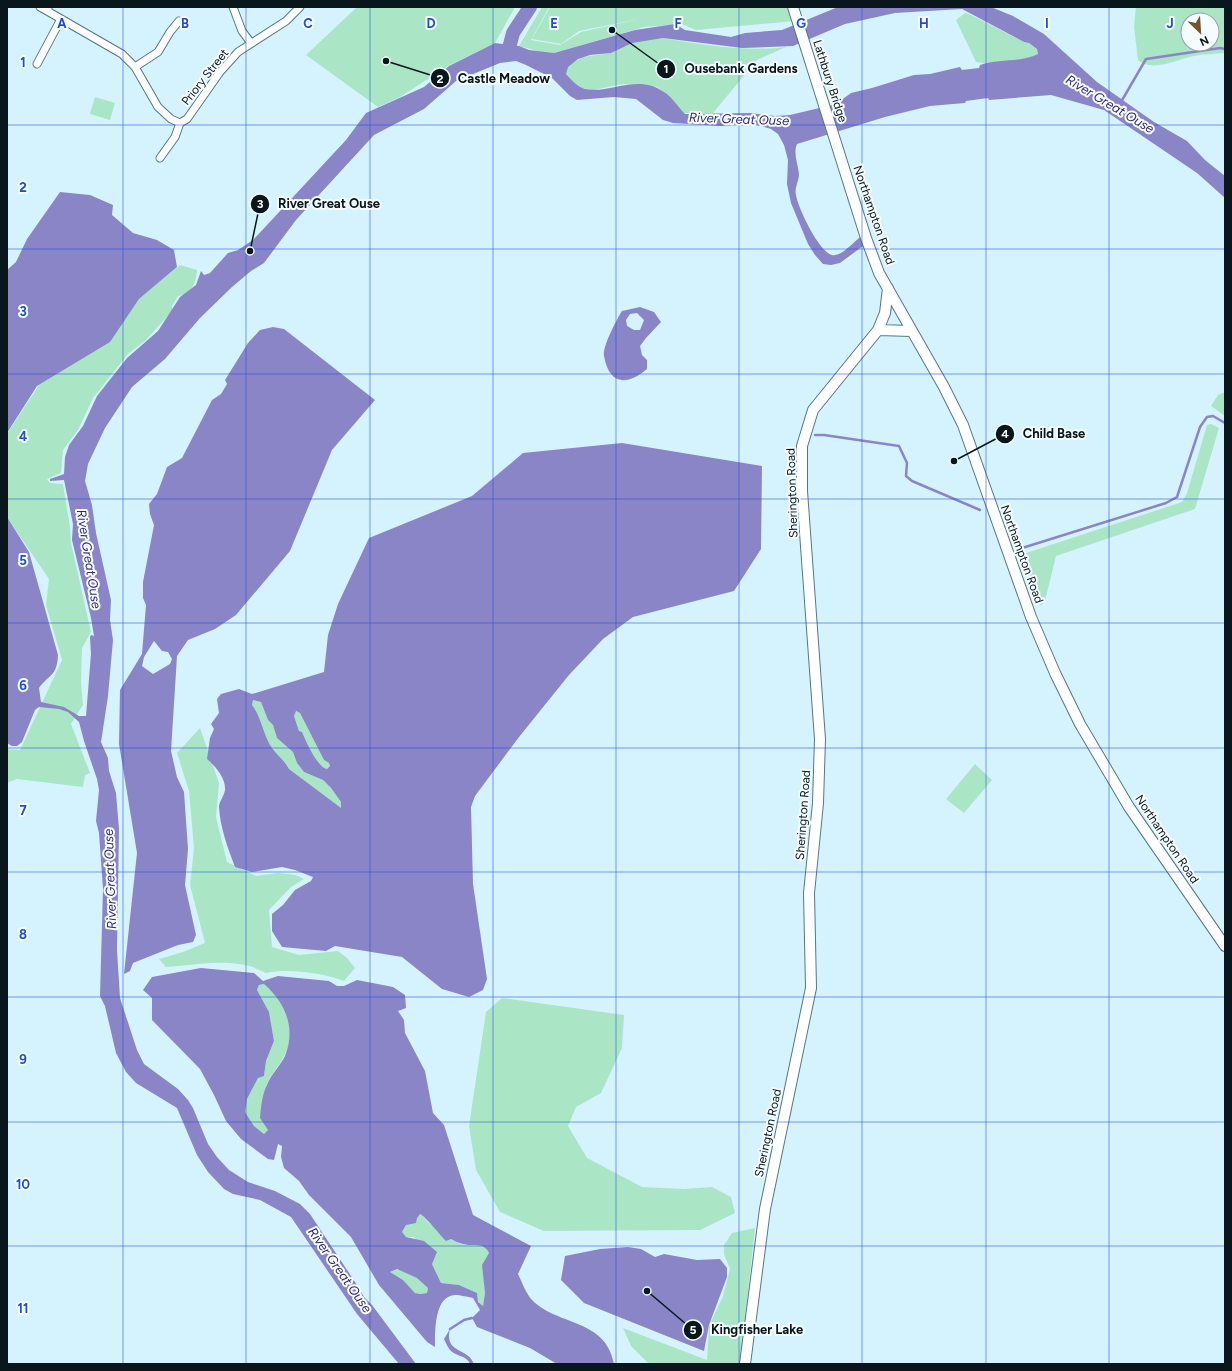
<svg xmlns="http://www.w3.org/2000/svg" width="1232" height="1371" font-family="Figtree,sans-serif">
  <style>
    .green { fill: #aae6c5; fill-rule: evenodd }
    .water { fill: #8a85c7; fill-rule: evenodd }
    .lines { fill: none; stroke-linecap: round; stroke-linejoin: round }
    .stream { stroke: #8a85c7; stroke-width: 2.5 }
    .river { stroke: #8a85c7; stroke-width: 14 }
    .street-casing { stroke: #547885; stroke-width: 9 }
    .secondary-casing { stroke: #547885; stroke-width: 12 }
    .street { stroke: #fff; stroke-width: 7 }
    .secondary { stroke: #fff; stroke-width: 10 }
    .grid { fill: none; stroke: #1d4ed8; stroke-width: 1; stroke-opacity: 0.55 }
    .labels { text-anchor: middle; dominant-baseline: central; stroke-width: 4; stroke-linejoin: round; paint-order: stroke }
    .street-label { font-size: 12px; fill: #09171c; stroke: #f4fcff }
    .water-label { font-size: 13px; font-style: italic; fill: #362674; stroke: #f4fcff }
    .grid-label { font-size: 13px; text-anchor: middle; font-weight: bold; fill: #1d4ed8; stroke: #f4fcff; stroke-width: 4; stroke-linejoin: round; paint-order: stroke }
    .leader { fill: none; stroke: #09171c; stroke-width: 1.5 }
    .callout-dot { fill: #09171c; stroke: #f4fcff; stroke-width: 1.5 }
    .mark-label { font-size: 12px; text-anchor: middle; font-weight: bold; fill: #fff }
    .callout-label { font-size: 13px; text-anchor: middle; font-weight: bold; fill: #09171c; stroke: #f4fcff; stroke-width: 4; stroke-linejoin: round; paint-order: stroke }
  </style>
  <rect width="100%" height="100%" fill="#d4f3ff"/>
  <path class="green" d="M357,7h158l-20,36 -47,23 -48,31 -22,10 -72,-52z
    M542,7h7l-18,33 29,5 21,-13 58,-13 -60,12 -18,13 -29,-5 18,-32h240l5,14 -99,9 -19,-8 -5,3 -28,2 -90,26 -12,-1 -23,-6z
    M1136,7h89v46c-10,1 -21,1 -31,3 -17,3 -41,17 -56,4l-4,-33zM1188,20h24v24h-24z
    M965,13l4,1 55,28 5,1 8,6 1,5 -10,5 -45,4 -7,-1 -20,-42z
    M663,38c41,7 82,14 123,9l-29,13 -44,53h-35l-15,-22 -6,-4 -34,-3 -30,6 -19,-3 -10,-16 3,-6 16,-8 28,-4 25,-13z
    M95,97l20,6 -5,17 -20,-6z
    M180,265l17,5c-1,13 -5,24 -19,26l-6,10v5l-26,29 -18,14 -35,44 -15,32 -15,20 -2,23 -14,6 3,4 13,1 7,43 1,16 20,89 -9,16 -1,34 2,23 -12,19 19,49 -5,2 -2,12 -66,-8 -10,4v-34l13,1 42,-90 -16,-55 3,-26 -42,-62v-83l32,-49 68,-42 32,-44z
    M1225,392v24l-14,-10 7,-11z
    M1211,424l8,4 -24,81 -139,47 -11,45 -5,5 -17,-52 159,-52 5,-9 20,-68z
    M253,700l8,2 7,18 5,5 4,13 16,14 4,11 7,9 19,8 8,8 10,14v7l-52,-40c-4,-8 -12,-14 -17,-21 -9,-13 -10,-30 -20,-43z
    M295,711l5,2 24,47 5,3 1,3 -3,3c-10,-2 -21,-27 -25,-37l-3,-1 -5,-15z
    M200,728l19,55 -3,34 11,45 29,14 22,-3 18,2 8,4 -13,8 -22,23 3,37 27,8 39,-4 9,7 8,10 -11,13c-20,-8 -57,-13 -78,-8 -30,-17 -67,-8 -100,-6l-7,-8 24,-7 22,-9 -15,-58 4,-37 -5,-57 -12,-38z
    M975,764l17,16 -28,33 -18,-14z
    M265,984c20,19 34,47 18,74 -4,8 -13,17 -16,26 -2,9 1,35 1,46l-4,4 -10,-8 -9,-14 2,-13 11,-21 6,-3 2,-14 8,-20 -5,-29 -12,-22 2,-5z
    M502,998l122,17 -2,33 -21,45 -25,14 -8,19 19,32 55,29 43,2 27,-2 19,10 4,16 -35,17 -156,1 -44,-19 -24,-42 -7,-44 17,-114z
    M420,1214c5,3 5,6 9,9 9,8 21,17 32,21 11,3 22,-4 28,9l-5,26 1,14 -2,13 -5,-4 -1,-9 -18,-8 -18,-2 -9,-19 -18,-27h-9l-3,-5 4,-7z
    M755,1228l-15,136h-91l-18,-18 -8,-18 84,32 2,-34 14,-30 7,-27 -6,-15v-9l8,-12z
    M397,1269l20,8 11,11 -1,5 -7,1 -5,-1 -12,-13 -13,-8z"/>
  <path class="water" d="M838,7h153l22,9 31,18 53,48 57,40 33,19 18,19 20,16v22l-28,-25 -93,-63 -53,-15 -62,5 -1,-2 -22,3 -1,2 -35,3 -45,11 -88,27c-4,9 1,20 2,30 0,7 -5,15 -3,21 2,13 23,57 36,60 9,2 22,-13 28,-18l3,9 -23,17 -9,2 -8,-1 -8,-9 -7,-11 -17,-41 -4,-19 1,-24 -4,-15 -6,-11 -7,-5 -20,-6 -30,3 -48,-3 -10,-3 -27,-21 -22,-2 -37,3 -7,-4 -18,-18 -26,-13 -10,-4 -16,2 -44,18 -32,28 -50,26 -78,85 -32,43 -13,8 -19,16 -32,31 -35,41 -33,28 -27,41 -17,36 -3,17 7,24 4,28 15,67 -1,20 3,20 -5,56 -7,46 7,16 1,13 7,22 3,36 -2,121 3,48 17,52 7,14 34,25 10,11 5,8 15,36 9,13 12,13 19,12 27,9 25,13 10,10 45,68 9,15 8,8 44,59h-17l-42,-50 -66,-97 -31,-17 -27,-6 -9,-5 -16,-17 -11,-17 -20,-47 -41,-25 -10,-11 -10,-19 -11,-47 -5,-10 3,-107 -4,-56 -3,-12 3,-31 -2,-11 -13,-38 -5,-19 -11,-10 -9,-3 -20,-2 -4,3 -13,32 -5,4h-5l-5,-3v-226l22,35 29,103c-1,22 -9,19 -19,33l2,14 23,5 15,9h7l5,-62 -1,-17 1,-2 3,1 -3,-18 -19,-78 1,-16 -9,-44 -14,1v-2l14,-5 1,-17 4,-12 14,-19 14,-30 30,-38 31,-27 22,-34 16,-12 5,-14 3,4 6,-2 18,-20 10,-3 15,-10 93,-100 20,-27 58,-26 25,-21 46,-23 24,3 10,4 25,3 81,-23 40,-6 10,6 46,7 14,-4 37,-3zM962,9l62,33 5,1 8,6 1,5c-18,9 -39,4 -58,11l-1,3 -17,2 -2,-3 -30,7 -16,1 -42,13 -21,5 -15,11 -46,11 -15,1 -25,-3 -65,1c-7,-7 -13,-17 -21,-22 -26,-19 -54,2 -79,-3 -7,-2 -14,-9 -19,-15l2,-7 10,-8 12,-4 21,-2 21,-10 31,-5 79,10 51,-2 52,-22 50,-11z
    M60,192l30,3 23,10 -1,10 21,18 24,7 17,10 3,17 -38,32 -29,43 -73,44 -30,47v-163l9,-8 11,-23z
    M640,307l14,5 7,10 -15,16 -6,8 2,9 5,5v9c-20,17 -38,16 -43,-13 -2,-9 13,-37 18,-45zM637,313l7,7 -4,10h-6l-7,-4 -1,-6 4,-6z
    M273,327l11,2 91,71 -43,50 -42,101 -54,64 -21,14 -27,11 -11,16 -6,95 6,26 7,15 4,57 -3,36 11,50 -3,7 -15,3 -45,18 -3,8 -6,3 13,-121 -18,-109 1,-54 22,-36 4,-49 -3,-7v-16l11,-57 -4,-11 -1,-10 8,-10 10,-27 15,-9 30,-58 9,-6 6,-10 -2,-4 23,-37 12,-13zM154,641l8,10 6,1 4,7 -2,5 -17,10 -11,-8 2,-9z
    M622,443l140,23 -1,83 -27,42 -101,26 -30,22 -34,36 -50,62 -44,59 -4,11 2,77 14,95 -4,11 -14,7 -27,-8 -40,-32 -67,-11 -9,5 -44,-4 -10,-16v-17l11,-9 12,-15 16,-9 2,-4 -18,-7 -13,-3 -30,5 -17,-5c-7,-18 -15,-40 -16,-60 0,-5 5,-11 6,-17 1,-12 -10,-24 -18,-31l3,-21 4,-9 -3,-5 8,-11 -2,-14 4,-5 18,-5 13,5 72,-22 4,-37 10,-31 31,-66 103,-42 51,-43zM253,700l8,2 7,18 5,5 4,13 16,14 4,11 7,9 19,8 8,8 10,14v6l-52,-39c-4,-8 -12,-14 -17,-21 -9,-13 -10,-30 -20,-43zM296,711l4,2 24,47 5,3 1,3 -3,3c-10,-2 -21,-28 -25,-37l-3,-1 -5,-15z
    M201,968l53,5 9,8 15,-5 51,5 8,5h7l13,-6 36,7 12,8 1,13 -8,3 6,9 1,13 20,38 8,42 11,12 29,90 58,31 -13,28c4,8 8,20 15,27 26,25 73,18 81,63h-57l-27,-16 -53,-21 -5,-9 8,-8 -7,-12c-5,-1 -13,-3 -18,-3 -21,1 -20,37 -20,52l-8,-5 -48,-57 -28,-48 -42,-42 -10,-14 -15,-13 -3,-11 1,-11 -4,-2 -4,16 -6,-1 -27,-20 -15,-18 -12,-26 -14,-26 -48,-49v-22l-9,-8 9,-13zM264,984c22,19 32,45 21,72 -5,10 -14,18 -18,29 -5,10 -6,22 -7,33l8,12 -4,4 -10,-8 -9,-14 2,-13 11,-21 6,-2 2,-15 8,-20 -5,-29 -12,-22 2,-5zM420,1214c6,3 20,21 26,27l5,-2c3,2 8,4 12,5 11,3 20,-3 26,9l-7,12 3,28 -2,13 -5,-4 -1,-9 -18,-8 -18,-2 -9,-19 5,-12 -13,-11 -18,-4 -4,-5 4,-7 10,-2 1,-5zM397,1269l20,9 11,10 -1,5 -7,1 -5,-1 -12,-13 -13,-8z
    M628,1247l13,2 14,8 9,-3 33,6 23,-1 7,9v9l-18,48 -5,26 -120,-48 -23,-23 4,-24 35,-7z
    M450,1329c-6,25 18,18 24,35h-4c-4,-9 -12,-7 -19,-13 -3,-3 -5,-8 -7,-12z"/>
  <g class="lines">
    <path class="stream" d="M1121,102l25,-43 74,-11 5,1
      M815,435h9l75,11 8,17 -1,13 6,5 68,29
      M1019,549l147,-46 11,-6 23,-70 7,-10 6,-1 12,7
      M450,1329l14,-9 8,-2"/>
    <path class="river" d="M508,52l5,-19 17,-26"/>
    <g class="street-casing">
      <path id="street" d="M40,7l9,5
        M47,7l2,5 73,42 13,13 23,40 13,12 9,4
        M233,7l9,24 9,12
        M37,64l24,-45
        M135,67l23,-15 12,-20 9,-11
        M160,158l15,-21 5,-14 7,-4 33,-47 18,-20 48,-31 14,-14"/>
    </g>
    <g class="secondary-casing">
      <path id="secondary" d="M793,7l73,231 13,35 65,114 19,38 68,192 24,56 25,51 49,83 96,139
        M878,330l34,1
        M745,1364l20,-155 46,-221 -2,-95 9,-90 2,-64 -18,-248v-45l11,-36 65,-80 7,-17 3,-25"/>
    </g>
    <use href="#street" class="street"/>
    <use href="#secondary" class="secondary"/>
  </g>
  <path class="grid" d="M123,7v1357M246,7v1357M370,7v1357M493,7v1357M616,7v1357M739,7v1357M862,7v1357M986,7v1357M1109,7v1357M7,125h1218M7,249h1218M7,374h1218M7,499h1218M7,623h1218M7,748h1218M7,872h1218M7,997h1218M7,1122h1218M7,1246h1218"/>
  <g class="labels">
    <g class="street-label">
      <text transform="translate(205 77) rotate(-52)">Priory Street</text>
      <text transform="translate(830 81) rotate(72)">Lathbury Bridge</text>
      <text transform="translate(874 215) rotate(71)">Northampton Road</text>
      <text transform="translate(792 493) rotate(-92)">Sherington Road</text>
      <text transform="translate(1022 554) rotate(70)">Northampton Road</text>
      <text transform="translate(803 815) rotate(-86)">Sherington Road</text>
      <text transform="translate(1167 839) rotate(56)">Northampton Road</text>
      <text transform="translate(768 1133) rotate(-78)">Sherington Road</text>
    </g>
    <g class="water-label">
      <text transform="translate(1110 104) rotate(31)">River Great Ouse</text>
      <text transform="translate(739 119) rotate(2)">River Great Ouse</text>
      <text transform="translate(89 559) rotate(81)">River Great Ouse</text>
      <text transform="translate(110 879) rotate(-92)">River Great Ouse</text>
      <text transform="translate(340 1270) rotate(55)">River Great Ouse</text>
    </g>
  </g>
  <g class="grid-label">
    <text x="62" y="28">A</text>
    <text x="185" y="28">B</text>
    <text x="308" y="28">C</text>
    <text x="431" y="28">D</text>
    <text x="554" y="28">E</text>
    <text x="678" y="28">F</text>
    <text x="801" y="28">G</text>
    <text x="924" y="28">H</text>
    <text x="1047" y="28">I</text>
    <text x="1170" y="28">J</text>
    <text x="23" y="67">1</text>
    <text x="23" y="192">2</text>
    <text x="23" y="316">3</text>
    <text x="23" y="441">4</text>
    <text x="23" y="565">5</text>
    <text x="23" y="690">6</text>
    <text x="23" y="815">7</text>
    <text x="23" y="939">8</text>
    <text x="23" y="1064">9</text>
    <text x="23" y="1189">10</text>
    <text x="23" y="1313">11</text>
  </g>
  <path class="leader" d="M612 30L666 69M386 61L440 78M250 251L260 204M954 461L1005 434M647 1291L693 1330"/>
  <g class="callout-dot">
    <circle cx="612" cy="30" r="4"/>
    <circle cx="386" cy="61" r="4"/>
    <circle cx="250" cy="251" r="4"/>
    <circle cx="954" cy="461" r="4"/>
    <circle cx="647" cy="1291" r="4"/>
    <circle cx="666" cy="69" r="10"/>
    <circle cx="440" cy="78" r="10"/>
    <circle cx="260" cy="204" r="10"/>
    <circle cx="1005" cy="434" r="10"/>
    <circle cx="693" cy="1330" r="10"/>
  </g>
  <g class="mark-label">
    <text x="666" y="73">1</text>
    <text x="440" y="83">2</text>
    <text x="260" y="208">3</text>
    <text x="1005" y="438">4</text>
    <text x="693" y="1334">5</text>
  </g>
  <g class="callout-label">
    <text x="741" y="73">Ousebank Gardens</text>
    <text x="504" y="83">Castle Meadow</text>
    <text x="329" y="208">River Great Ouse</text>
    <text x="1054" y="438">Child Base</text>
    <text x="757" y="1334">Kingfisher Lake</text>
  </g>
  <rect width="1232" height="1371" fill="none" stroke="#09171c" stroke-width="16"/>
  <g transform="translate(1200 32) rotate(155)"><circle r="19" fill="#f4fcff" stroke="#96a0a4"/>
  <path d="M0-3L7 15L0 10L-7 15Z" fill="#77522d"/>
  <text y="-6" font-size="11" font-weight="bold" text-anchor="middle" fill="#09171c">N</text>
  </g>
</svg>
